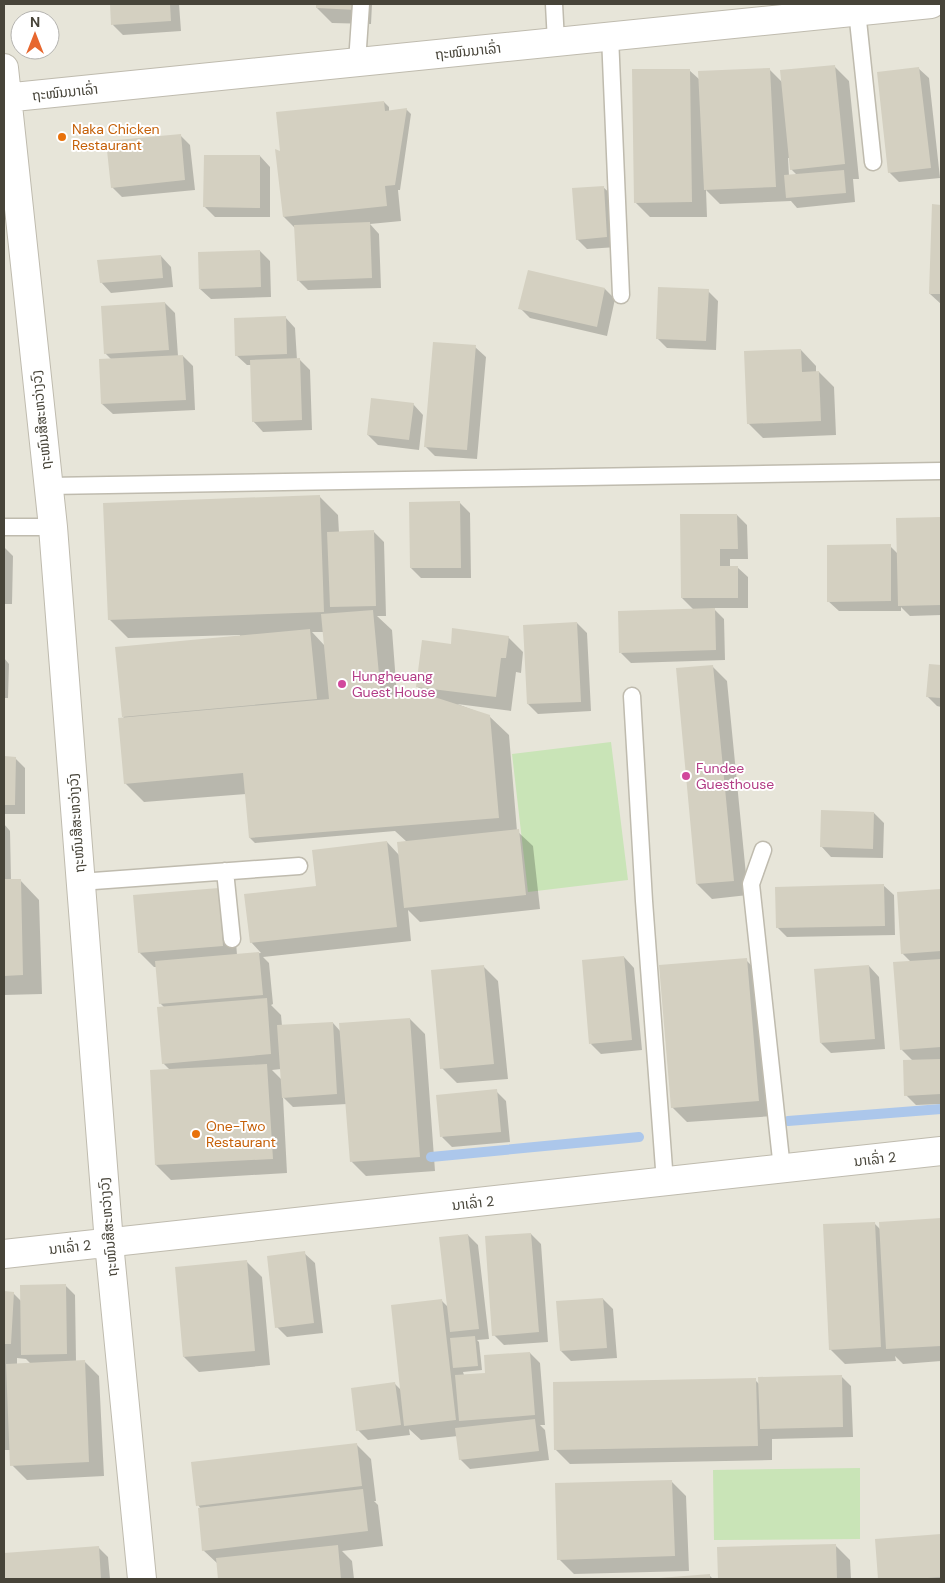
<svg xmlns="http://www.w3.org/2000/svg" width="945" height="1583" font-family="'DM Sans','Noto Sans Lao',sans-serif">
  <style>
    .residential { fill: #e7e5d9; fill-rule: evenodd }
    .green { fill: #c9e4b7 }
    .shadow { fill: #0003; fill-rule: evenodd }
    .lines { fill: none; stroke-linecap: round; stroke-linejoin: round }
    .stream { stroke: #acc7eb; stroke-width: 10 }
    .building { fill: #d4d0c1 }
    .lane-casing { stroke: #bfbbae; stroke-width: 19 }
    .street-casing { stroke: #bfbbae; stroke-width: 30 }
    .lane { stroke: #fff; stroke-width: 16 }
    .street { stroke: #fff; stroke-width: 28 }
    .food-dot { fill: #e8710a; stroke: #fff; stroke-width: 2 }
    .hotel-dot { fill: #d1479c; stroke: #fff; stroke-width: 2 }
    .labels { text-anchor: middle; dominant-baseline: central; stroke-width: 4; stroke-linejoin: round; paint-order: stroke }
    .street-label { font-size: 14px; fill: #474439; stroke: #fff }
    .food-label { font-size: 14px; fill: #c56008; stroke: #fff; text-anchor: start }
    .hotel-label { font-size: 14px; fill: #b23c85; stroke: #fff; text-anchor: start }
  </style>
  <rect width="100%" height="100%" fill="#f4f2ea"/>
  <path class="residential" d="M4,4h937v1575h-937zM20,20h30v30h-30z"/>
  <path class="green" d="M611,742l17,138 -100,12 -16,-138z
    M860,1468v71l-146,1 -1,-70z"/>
  <path class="shadow" d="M112,4h67l2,27 -58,4 -10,-10z
    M318,4h54l-1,20 -39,-1 -15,-15z
    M834,66l15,15 10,98h-6l2,23 -58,6 -6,-7 -71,3 -14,-14 1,27h-57l-15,-15 54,-132 11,10 69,-11 14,14zM788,158h2l1,11 6,6 -8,1z
    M918,68l11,10 11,100 -41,4 -10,-10z
    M384,102l5,5v5l17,-3 5,5 -11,76h-2l3,31 -31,3 9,10 2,54 -73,2 -10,-10 -2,-51 -12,-12 -4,-64z
    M180,135l10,10 5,45 -73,7 -10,-10z
    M260,156l10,11v50h-55l-11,-11z
    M603,187l11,10 3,50 -30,2 -10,-10z
    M933,206h8v98l-11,-10z
    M260,251l10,10 1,36 -60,2 -11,-10z
    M161,256l10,11 2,20 -62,6 -10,-11z
    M605,289l10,10 -8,37 -77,-18 -10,-10z
    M708,291l10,10 -2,49 -49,-2 -10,-10z
    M165,303l10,10 3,43h5l10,10 2,44 -82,4 -11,-10 9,-45 -6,-6z
    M285,317l10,11 2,32h3l10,10 2,60 -49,2 -10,-11 -2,-56h-4l-11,-10z
    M475,347l11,10 -9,102 -42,-3 -10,-10z
    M801,350l15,16v6h3l15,15 2,48 -73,3 -15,-15z
    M413,404l10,11 -4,35 -41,-5 -10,-10z
    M319,496l19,19 1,18 35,-1 10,10 2,74h-9l15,14 5,66 31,1 -11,-11 35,-41 56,-8 15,15 -2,21 -5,-1 -5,39 -54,-7 32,12 20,19 8,96 16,15 7,63 -120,13 -12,-12 3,31 -148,16 6,6 4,41 -2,1 10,10 1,11 51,-3 8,9 69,-13 15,15 10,137 -69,5 -15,-15 -4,-57 -54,3 -10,-10 4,76 -116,7 -15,-15 15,-94 -8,-8 2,-55 -5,-5 -3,-36h-3l-15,-15 79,-63 15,15 4,51 24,-2 -10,-11 67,-55 69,-45 12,13 8,-13 -12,-11 -140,12 -5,-5 -4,-44 -102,8 -19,-19v-64l-2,-2 117,-80v-2l-112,3 -19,-19zM312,632h12l1,14zM281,1069l1,11 -10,-10z
    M459,502l11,11 1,65h-50l-10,-10z
    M737,515l10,10 1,34h-18v8h7l11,10v31h-35l11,11 1,41 -94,3 -10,-10 73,-43 -12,-12z
    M941,518v97l-31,1 -9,-9v4h-62l-11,-10 62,-55 8,8v-35z
    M4,547l9,9 -1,48h-8z
    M577,623l10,10 4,78 -53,3 -10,-10z
    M4,658l5,6 -1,34h-4z
    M930,665l11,1v41l-4,-1 -10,-10z
    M712,666l15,15 21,214 -36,4 -15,-15z
    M4,758h11l10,10v46h-21z
    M874,813l10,10 -1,35 -52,-1 -10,-11z
    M4,824l6,7 1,50 9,-1 19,20 3,94 -38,1z
    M883,885l11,10 1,40 -108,2 -10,-10z
    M941,890v214l-25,1 -10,-10 7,-34 -11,-11 9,-88 -9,-9 -4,-60z
    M624,957l10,11 8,82 -41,4 -10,-10z
    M746,960l15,15 12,141 -86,6 -15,-15z
    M483,966l15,15 10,98 -51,4 -15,-15z
    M869,966l10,11 6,72 -54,4 -10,-10z
    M496,1091l10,10 4,41 -58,5 -10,-10z
    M941,1220v141l-38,3 -8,-8 1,5 -51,3 -15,-15 44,-126 7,7v-7z
    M531,1234l10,10 7,98 -44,3 -10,-10z
    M468,1235l10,10 11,94 -12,1 2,2 3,28 -19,2 1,3 23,-1 43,-21 10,10 5,62h-5l5,5 4,30 -79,9 -10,-10 -2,-23 -37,4 -12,-11 1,6 -42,5 -10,-10 37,-46 7,7 40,-90 6,6z
    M304,1253l11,10 8,70 -36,4 -10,-10z
    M247,1262l15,15 8,88 -71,7 -15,-15z
    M65,1285l10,10 1,66h8l15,15 5,100 -77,4 -15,-15 -1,-15h-7v-157h9l8,8zM17,1358l9,1 5,5h-14z
    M603,1299l10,10 4,49 -46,3 -10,-10z
    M841,1376l10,10 2,51 -81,2v21l-202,4 -15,-15 200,-69 4,4z
    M356,1444l15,15 5,42h-2l4,4 5,41 -41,5 10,10 2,18h-135l-1,-15 -15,-14 -2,-41 -3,-4z
    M671,1481l15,15 3,75 -115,3 -15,-15z
    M941,1535v44h-62l-3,-38z
    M835,1545l15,15 1,19h-132v-31z
    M98,1547l10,10 2,22h-105l-1,-25z
    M709,1575l4,4h-55z"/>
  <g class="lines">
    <path class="stream" d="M788,1121l153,-12
      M431,1157l208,-20"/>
  </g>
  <path class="building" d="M110,4h60l1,17 -60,4z
    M316,4h41v6l-41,-2z
    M835,65l10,99 -55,6 -10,-100z
    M919,67l12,101 -43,5 -11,-101z
    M770,68l6,119 -72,3 -6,-119z
    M632,69h58l2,133 -58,1z
    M384,101l1,10 22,-3 -12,77 -10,1 2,20 -104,11 -8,-68 5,2 -4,-39z
    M181,134l4,46 -74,8 -5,-47z
    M204,155h56v53l-57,-1z
    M844,170l2,23 -60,5 -2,-23z
    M604,186l3,51 -31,3 -4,-52z
    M932,204l9,1v89h-12z
    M370,222l2,56 -75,3 -3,-56z
    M260,250l1,37 -62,2 -1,-37z
    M161,255l2,23 -63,5 -3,-23z
    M528,270l77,18 -8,39 -79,-18z
    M658,287l51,2 -3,52 -50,-2z
    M165,302l4,48 -65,4 -3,-48z
    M286,316l1,38 -52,2 -1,-38z
    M433,342l43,3 -9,105 -43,-3z
    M801,349l1,23 17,-1 2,50 -74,3 -3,-73z
    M183,355l3,45 -85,4 -2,-45z
    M300,358l2,62 -50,2 -2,-62z
    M371,398l43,5 -5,37 -42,-5z
    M320,495l4,117 -216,8 -5,-117z
    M460,501l1,67h-51l-1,-66z
    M680,514h57l1,35h-18v17h18v32h-57z
    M941,517v88l-43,1 -2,-88z
    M374,530l2,76 -46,1 -3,-75z
    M891,544v57l-64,1v-57z
    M715,608l1,42 -97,3 -1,-42z
    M373,610l8,86 38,-4 71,23 9,103 -250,20 -6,-65 -119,11 -6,-66 211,-19 -8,-85z
    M577,622l4,80 -54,2 -4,-79z
    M452,628l57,8 -3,22h-5l-5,39 -80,-10 6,-47 29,4z
    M310,629l7,70 -195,18 -7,-70z
    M929,664l12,1v33l-15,-1z
    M713,665l21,216 -38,3 -20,-216z
    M4,756l12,1 -1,48h-11z
    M821,810l53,2 -1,37 -53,-2z
    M519,829l7,66 -122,13 -7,-66z
    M387,841l10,86 -147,16 -6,-49 72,-8 -4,-36z
    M4,879h17l2,96 -19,1z
    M884,884l1,42 -109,2 -1,-41z
    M219,888l4,58 -85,7 -5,-58z
    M941,889v62l-40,3 -4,-62z
    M259,952l4,43 -104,9 -4,-43z
    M624,956l8,84 -43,4 -7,-84z
    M747,958l12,143 -88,7 -12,-143z
    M941,959v88l-41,3 -7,-88z
    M484,965l10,99 -54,5 -9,-99z
    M869,965l6,74 -55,4 -6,-74z
    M267,998l4,56 -109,10 -5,-57z
    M410,1018l10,139 -70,5 -11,-139z
    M333,1022l4,72 -55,4 -5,-73z
    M941,1059v35l-37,2 -1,-36z
    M267,1064l6,95 -118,6 -5,-95z
    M497,1089l4,43 -61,5 -4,-42z
    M941,1218v128l-55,3 -7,-127z
    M875,1222l6,125 -52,3 -6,-126z
    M531,1233l8,99 -47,4 -7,-100z
    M468,1234l11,95 -29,3 -11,-95z
    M305,1251l9,72 -39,5 -8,-72z
    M247,1260l8,91 -72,6 -8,-90z
    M66,1284l1,70 -46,1 -1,-70z
    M4,1291l10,1 -3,52h-7z
    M603,1298l4,50 -47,3 -4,-50z
    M442,1299l14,121 -52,6 -13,-121z
    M475,1336l3,30 -25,2 -3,-30z
    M530,1352l5,63 -76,6 -4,-46 30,-2 -1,-18z
    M85,1360l4,102 -79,4 -4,-102z
    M842,1375l1,52 -83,2 -2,-52z
    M756,1378l2,68 -204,4 -1,-68z
    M395,1382l6,43 -45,6 -5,-43z
    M535,1419l4,32 -80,9 -4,-32z
    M357,1443l5,43 -166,20 -5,-44z
    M672,1480l3,76 -118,4 -2,-77z
    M363,1489l5,42 -166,20 -4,-43z
    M941,1534v43l-27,2h-36l-3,-40z
    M836,1544l1,35h-119l-1,-32z
    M338,1545l3,34h-123l-2,-21z
    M99,1546l2,33h-97v-26z
    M710,1574v5h-51v-1z"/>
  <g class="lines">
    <g class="lane-casing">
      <path id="lane" d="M554,4l2,38
        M857,11l16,151
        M610,36l11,259
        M357,62l4,-58
        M49,486l892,-15
        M4,527h49
        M632,696l12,205 21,281
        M763,850l-12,34 31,285
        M225,871l7,68
        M80,882l219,-16"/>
    </g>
    <g class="street-casing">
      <path id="street" d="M4,68l49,459 56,716 33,336
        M4,98l927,-94
        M4,1254l937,-103"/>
    </g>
    <use href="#lane" class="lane"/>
    <use href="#street" class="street"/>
  </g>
  <g class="food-dot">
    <circle cx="62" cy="137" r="5"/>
    <circle cx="196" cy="1134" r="5"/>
  </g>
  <g class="hotel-dot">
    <circle cx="342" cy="684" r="5"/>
    <circle cx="686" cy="776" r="5"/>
  </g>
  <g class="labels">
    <g class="street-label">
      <text transform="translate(468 51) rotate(-6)">ຖະໜົນນາເລົ່າ</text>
      <text transform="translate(65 92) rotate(-6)">ຖະໜົນນາເລົ່າ</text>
      <text transform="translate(41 420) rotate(-96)">ຖະໜົນສີສະຫວ່າງວົງ</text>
      <text transform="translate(76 823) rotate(-94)">ຖະໜົນສີສະຫວ່າງວົງ</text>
      <text transform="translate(875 1159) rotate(-6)">ນາເລົ່າ 2</text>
      <text transform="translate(473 1203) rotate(-6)">ນາເລົ່າ 2</text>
      <text transform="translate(108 1227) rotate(-95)">ຖະໜົນສີສະຫວ່າງວົງ</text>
      <text transform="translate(70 1247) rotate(-6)">ນາເລົ່າ 2</text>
    </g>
    <g class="food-label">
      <text x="72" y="129">Naka Chicken<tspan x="72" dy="16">Restaurant</tspan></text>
      <text x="206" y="1126">One-Two<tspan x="206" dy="16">Restaurant</tspan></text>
    </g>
    <g class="hotel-label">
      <text x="352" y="676">Hungheuang<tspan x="352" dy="16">Guest House</tspan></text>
      <text x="696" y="768">Fundee<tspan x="696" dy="16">Guesthouse</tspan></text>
    </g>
  </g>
  <rect width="945" height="1583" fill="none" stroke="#474439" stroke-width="10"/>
  <g transform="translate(35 35)"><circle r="24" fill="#ffffff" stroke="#b5b4b0"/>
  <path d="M0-4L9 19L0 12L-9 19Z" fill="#e7672e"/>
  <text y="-8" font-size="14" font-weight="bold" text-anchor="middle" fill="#474439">N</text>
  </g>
</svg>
